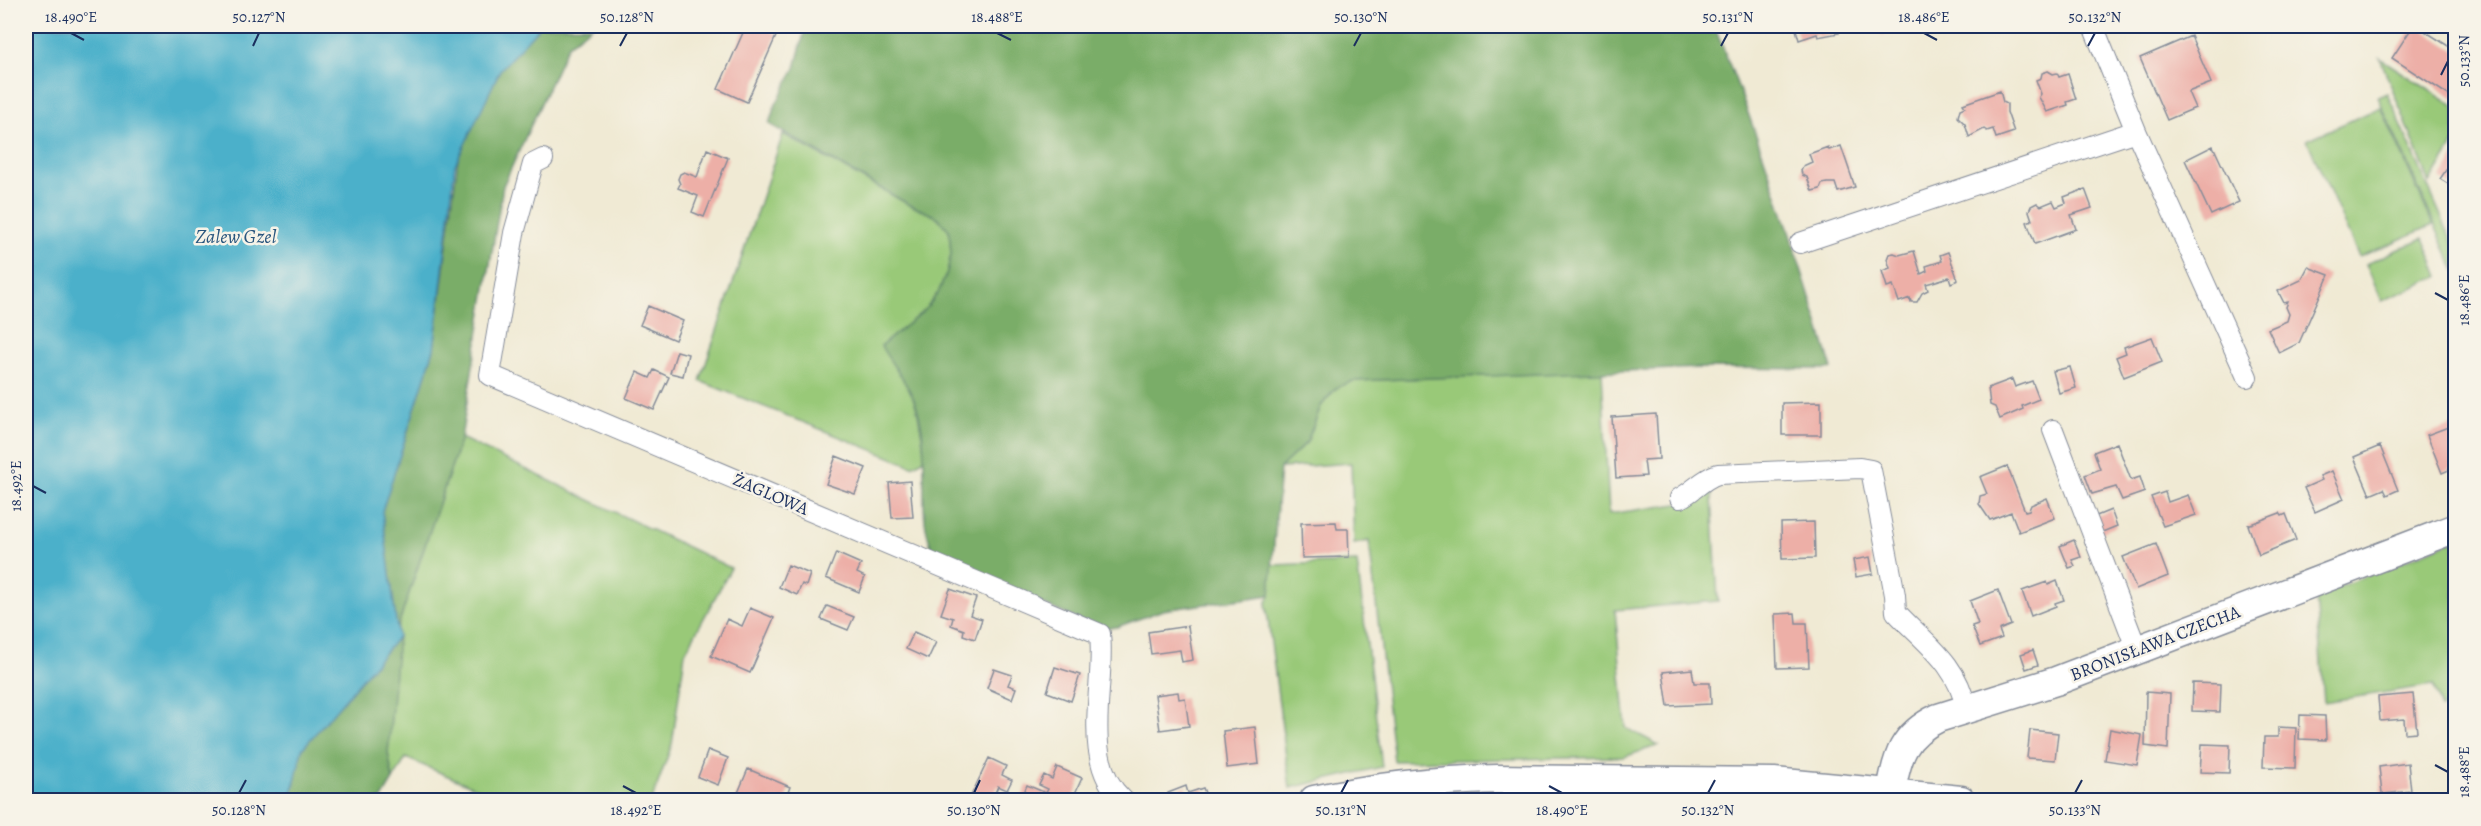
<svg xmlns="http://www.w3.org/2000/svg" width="2481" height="826" font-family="Alegreya,serif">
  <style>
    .green { fill: #99c978; stroke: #5a7c6b; stroke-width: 1.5 }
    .forest { fill: #7aad68; stroke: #4a6e63; stroke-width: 1.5 }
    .water { fill: #4bb0ca; stroke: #337094; stroke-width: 1.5 }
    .building { fill: #edafa7 }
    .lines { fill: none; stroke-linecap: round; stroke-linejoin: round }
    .street-casing { stroke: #868c99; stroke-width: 22 }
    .secondary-casing { stroke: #868c99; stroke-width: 31 }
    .street { stroke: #fff; stroke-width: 20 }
    .secondary { stroke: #fff; stroke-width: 28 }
    .ticks { fill: none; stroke: #1b2f5e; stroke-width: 2 }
    .labels { text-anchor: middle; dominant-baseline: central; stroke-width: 5; stroke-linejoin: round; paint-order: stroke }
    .street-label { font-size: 18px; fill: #1b2f5e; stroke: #f7f3e8 }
    .water-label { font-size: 20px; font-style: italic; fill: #29567e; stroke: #f7f3e8 }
    .neatline { fill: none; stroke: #1b2f5e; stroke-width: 2 }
    .ticks-label { font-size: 15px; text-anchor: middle; fill: #1b2f5e }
  </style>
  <rect width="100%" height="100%" fill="#f7f3e8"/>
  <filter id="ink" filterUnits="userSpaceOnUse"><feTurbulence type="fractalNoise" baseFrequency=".0167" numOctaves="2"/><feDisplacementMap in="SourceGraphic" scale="12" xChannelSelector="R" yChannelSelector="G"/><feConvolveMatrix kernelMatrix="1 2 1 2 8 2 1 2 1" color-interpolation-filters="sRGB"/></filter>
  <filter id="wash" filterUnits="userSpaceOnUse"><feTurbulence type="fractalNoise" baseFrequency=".008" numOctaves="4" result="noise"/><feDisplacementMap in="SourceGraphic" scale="24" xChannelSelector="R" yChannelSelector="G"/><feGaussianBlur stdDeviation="1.35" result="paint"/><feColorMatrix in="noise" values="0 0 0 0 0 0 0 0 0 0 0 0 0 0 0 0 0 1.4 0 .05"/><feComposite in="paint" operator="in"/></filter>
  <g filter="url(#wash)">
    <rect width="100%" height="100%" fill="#f0ead4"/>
    <path class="green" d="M2380,58l75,49v35l-25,41z
      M2387,93l68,155v23l-77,-174z
      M2381,107l52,118 -74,32 -52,-117z
      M783,134l125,70 29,13 12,13 2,24 -4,18 -8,19 -13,18 -45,37c7,11 15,19 22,30 16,24 18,55 22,83l-13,7 -212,-85z
      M2423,238l16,38 -57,25 -16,-37z
      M1602,371l7,143 82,-12 20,-21 7,120 -103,9 11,118 33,17 -35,12 -230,4 -25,-220 -15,3 -3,-81 -71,5 27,-26 14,-36 15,-18 17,-7z
      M461,438l270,130 -46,85 -13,91 -20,56h-148l-98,-42 -13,22 -5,-27 9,-124z
      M2455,540v163l-14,5 -8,-23 -109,17 -8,-106z
      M1357,562l25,205 -92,21 -24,-184 4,-9 2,-30z"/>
    <path class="forest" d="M540,26h52l-24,19 -65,141 -42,252 -64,191 -15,-118 52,-162 24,-191 42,-88z
      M806,26h908c46,111 83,227 118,343l-130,-1 -349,13 -17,7 -15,18 -14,36 -27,26 -10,127 -107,15 -46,17 -17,2 -166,-72c-3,-12 -8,-24 -9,-36 -4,-39 4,-78 -9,-116 -8,-23 -24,-39 -35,-59l45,-37 13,-18 8,-19 4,-18 -2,-24 -12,-13 -29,-13 -139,-80 5,-16 21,-40z
      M398,637l-10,116 5,27 -12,20h-90l11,-51z"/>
    <path class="water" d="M26,26h514l-40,44 -45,95 -21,184 -52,162 16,126 -96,112 -11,51h-265z"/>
    <g id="blocks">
      <path class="building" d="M746,26h12l19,8 -30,68 -29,-13z
        M1795,26h47l-5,2 2,5 -21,4 -1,-3 -18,6z
        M1879,26h21l1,3 -19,6z
        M2413,26h4l39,25v49l-64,-42z
        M2191,36l20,47 -23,9 7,16 -28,12 -27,-62z
        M2048,71l5,3 4,-1 2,4 9,-3 8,25 -9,3 1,3 -21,7 -8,-15 2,-3 -5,-14 5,-2 1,-5z
        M2000,91l3,11 4,2v8l7,20 -18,6 -3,-9 -6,2 -3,-2 -15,8 -4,-13 -7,-7 2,-8 5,-2 -2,-3z
        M1841,146l14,41 -17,5 -3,-9h-8l-5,1 -2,5 -8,2 -5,-14 -5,-2 -1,-5 2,-4 9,-4 -3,-8 19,-7 1,3z
        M2213,146l26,56 -28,13 -26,-55z
        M707,149l21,9 -24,59 -12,-5 6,-16 -20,-8 2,-4 -2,-5 2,-5 4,-2 13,5z
        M2456,155v34l-16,-10z
        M2085,189l7,19 -21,7 5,14 -41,15 -8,-22 5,-2 -3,-9 2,-5 6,-3 4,3 12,-5 3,6 10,-4 -2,-6z
        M1914,251l7,23 6,-3 -1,-5 16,-5 -2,-6 8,-3 10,28 -7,3 -2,-6 -16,5 -7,2 2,6 -6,3 -5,9h-6l-1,-4 -11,4 -6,-17 -6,2 -5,-16 8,-3 -3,-9 2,-5 5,-1 5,2z
        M2308,267l21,8 -30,68 -20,10 -11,-24 19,-8 2,-7 -3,-7 2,-5 -4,1 -6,-12 23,-11z
        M648,306l35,15 -8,19 -35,-15z
        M2152,337l10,25 -38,15 -8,-20 10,-4 -2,-6z
        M677,351l11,3 -5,22 -13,-3z
        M2070,367l6,21 -17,5 -6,-22z
        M654,370l15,7 -15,33 -28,-12 11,-26 13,6z
        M2012,379l3,8 17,-6 7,18 -17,7 1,3 -23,10 -5,-12 -5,-2 -2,-17z
        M1821,402v33h-39v-32z
        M1656,414l3,45 -15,1 2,16 -30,2 -4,-61z
        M2456,424v43l-14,6 -15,-38z
        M2117,443l14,37 9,-3 5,15 -23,8 -6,-13 -24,7 -7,-19 15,-6 -6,-17z
        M2380,446l18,44 -11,5 -3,-6 -14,6 -16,-38z
        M836,456l30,12 -11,26 -29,-10z
        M2007,466l18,45 4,-1 2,-5 16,-7 8,20 -36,14 -8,-20 -21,8 -11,-16 1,-8 7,-2 -7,-17z
        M2332,471l12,28 -29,13 -11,-24 18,-8 -2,-4z
        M910,481l3,36 -21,1 -3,-35z
        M2165,492l3,10 20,-7 8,20 -33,11 -12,-29z
        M2111,510l6,16 -17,7 -6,-16z
        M2280,513l2,3 4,-2 10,26 -37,15 -11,-30z
        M1336,522l1,7h11l1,28 -47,1 -1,-35z
        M1814,522l1,36 -33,1 -1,-36z
        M2074,540l7,17 -9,3 3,6 -6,2 -9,-22z
        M2156,544l12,32 -32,13 -13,-32z
        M836,553l25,11 -4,9 8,4 -6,15 -33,-14z
        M1870,557l3,17 -17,3 -3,-17z
        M788,565l22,9 -4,12 -4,-2 -5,11 -18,-8z
        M2057,581l7,19 -9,3 1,3 -25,10 -9,-25 25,-9 1,3z
        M950,589l26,9 -6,17 12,4 -7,20 -12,-4 1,-5 -13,-5 2,-7 -12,-4z
        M1998,590l13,35 -12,5 3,8 -22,8 -8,-20 6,-2 -8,-23z
        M827,606l27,11 -6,13 -27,-11z
        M750,608l24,10 -24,55 -39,-17 16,-37 15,7z
        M1795,613l1,10h11l2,44 -32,1 -2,-54z
        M1188,626l5,34 -11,2 -2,-12 -29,4 -3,-22z
        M914,632l22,10 -8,17 -22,-10z
        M2033,650l5,15 -12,4 -5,-15z
        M1055,667l25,8 -9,26 -24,-9z
        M994,669l18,6 -4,10 8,3 -4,11 -25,-11z
        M1692,669l2,14h16l1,21 -43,2 -5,-34z
        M2193,683l28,1 -1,28 -28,-1z
        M1178,692l1,7 6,-1 4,28 -29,4 -5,-35z
        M2146,692l24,2 -2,55 -23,-3z
        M2413,694l4,38 -12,1 -1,-14 -24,2 -2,-24z
        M2300,715l25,1 1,24 -27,-1z
        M1255,727l4,37 -32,4 -4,-37z
        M2278,727l18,1 -1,40 -32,-1 1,-30h14z
        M2110,729l32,6 -5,30 -32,-5z
        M2030,730l28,3 -3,27 -28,-2z
        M2202,744l28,1 -1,28 -29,-1z
        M708,750l20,8 -10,27 -20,-8z
        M989,758l17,8 -4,9 10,5 -5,10 -9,-4 -6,14h-23z
        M2408,763l3,28 -29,3 -3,-27z
        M1057,767l25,11 -10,22h-13l-7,-3 -1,3h-20l-9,-3 5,-12 19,8 2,-4 -9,-4 5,-10 8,4z
        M748,769l42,18 -5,13h-50z
        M1186,786l2,7 15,-5 5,12h-38l-2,-7z"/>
    </g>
  </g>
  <g filter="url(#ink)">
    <use href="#blocks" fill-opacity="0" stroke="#868c99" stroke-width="1.5"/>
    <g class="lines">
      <g class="street-casing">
        <path id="street" d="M2136,131l111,246
          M543,159l-10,5 -19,69 -24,142 610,259c6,52 -21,126 23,166
          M1800,243l336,-112 -43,-105
          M2053,430l84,220
          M1680,498c14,-7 22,-19 38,-24l142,-6 11,2 24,125 1,17c30,32 61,51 70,96
          M1601,779v21"/>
      </g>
      <g class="secondary-casing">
        <path id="secondary" d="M1891,792c6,-36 12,-57 47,-74l118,-37 400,-153
          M1314,800c61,-13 121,-20 183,-21l277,3 187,18"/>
      </g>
      <use href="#street" class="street"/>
      <use href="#secondary" class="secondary"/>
    </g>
  </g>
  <path class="ticks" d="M71,33l13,7M997,33l14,7M1924,33l13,7M253,46l6,-13M620,46l7,-13M1354,46l7,-13M1721,46l7,-13M2088,46l7,-13M2441,75l7,-14M2435,293l13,7M33,486l13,7M2435,765l13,7M623,786l13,7M1549,786l13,7M239,793l7,-13M974,793l6,-13M1341,793l7,-13M1708,793l7,-13M2075,793l7,-13"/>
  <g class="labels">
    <g class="street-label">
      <text transform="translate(771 494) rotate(23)">ŻAGLOWA</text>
      <text transform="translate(2155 643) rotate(-21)">BRONISŁAWA CZECHA</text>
    </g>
    <g class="water-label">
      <text x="236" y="236">Zalew Gzel</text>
    </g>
  </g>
  <rect width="2481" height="826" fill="none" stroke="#f7f3e8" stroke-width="66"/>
  <rect x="33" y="33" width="2415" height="760" class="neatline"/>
  <g class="ticks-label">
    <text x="71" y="22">18.490°E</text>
    <text x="259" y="22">50.127°N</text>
    <text x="627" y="22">50.128°N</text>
    <text x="997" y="22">18.488°E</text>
    <text x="1361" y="22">50.130°N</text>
    <text x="1728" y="22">50.131°N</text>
    <text x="1924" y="22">18.486°E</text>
    <text x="2095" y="22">50.132°N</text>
    <text transform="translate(2464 61) rotate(-90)" y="5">50.133°N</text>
    <text transform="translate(2464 300) rotate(-90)" y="5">18.486°E</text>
    <text transform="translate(16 486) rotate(-90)" y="5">18.492°E</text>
    <text transform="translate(2464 772) rotate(-90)" y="5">18.488°E</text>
    <text x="239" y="815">50.128°N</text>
    <text x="636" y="815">18.492°E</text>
    <text x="974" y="815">50.130°N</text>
    <text x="1341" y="815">50.131°N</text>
    <text x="1562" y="815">18.490°E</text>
    <text x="1708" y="815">50.132°N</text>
    <text x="2075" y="815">50.133°N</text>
  </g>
</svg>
